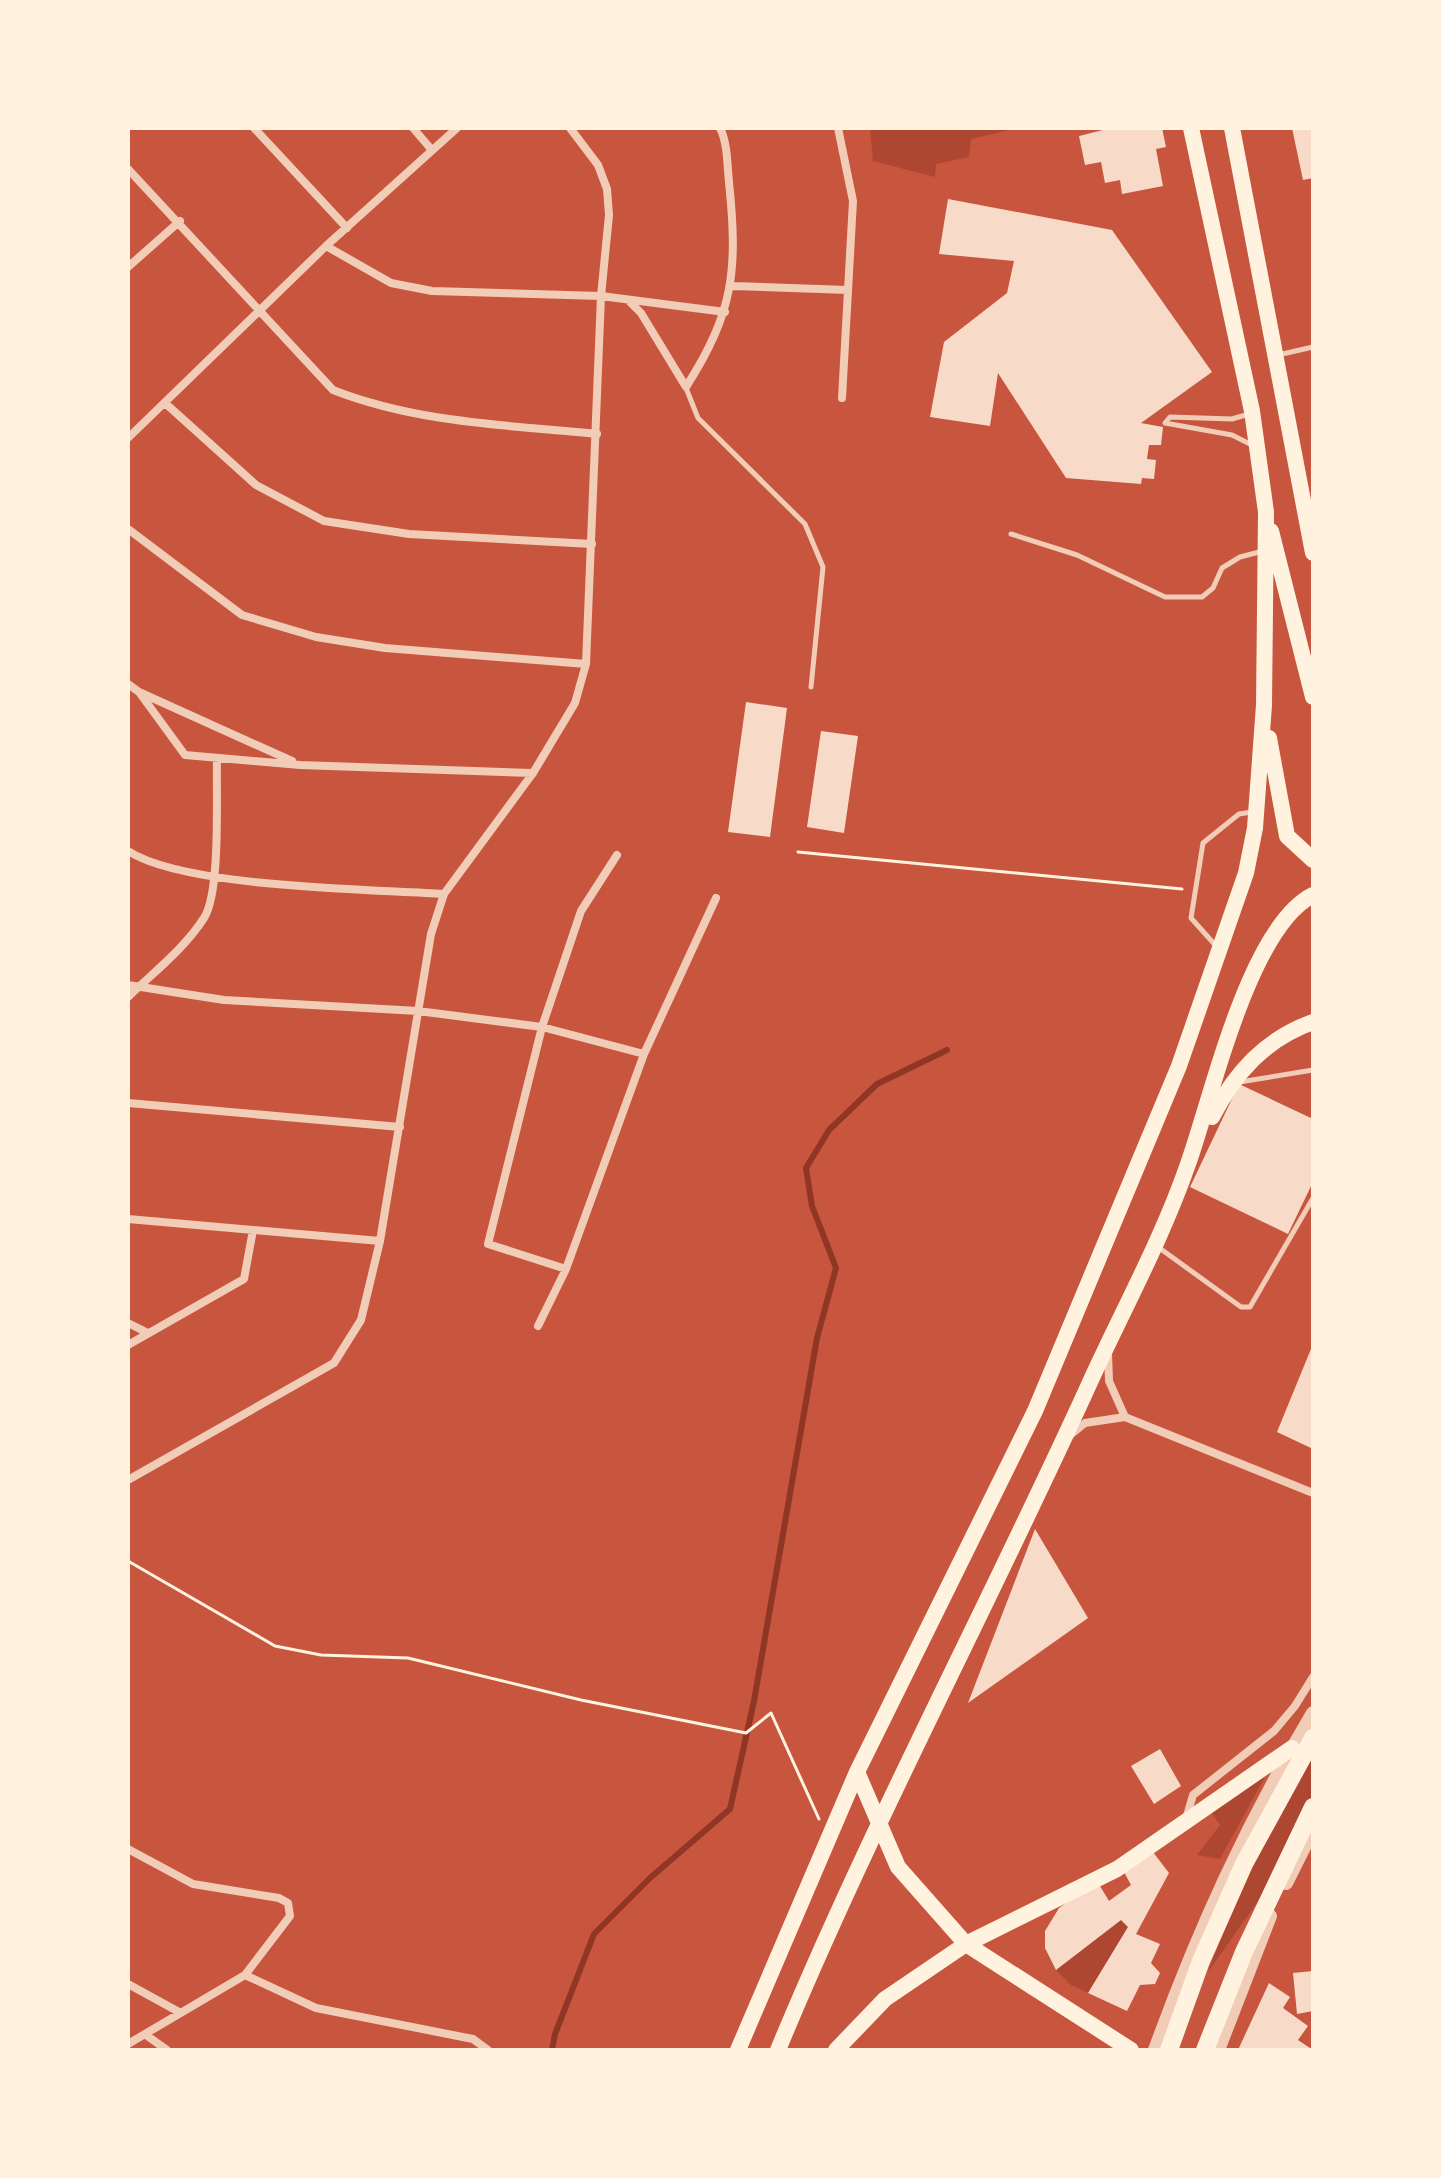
<svg xmlns="http://www.w3.org/2000/svg" width="1441" height="2178" font-family="'Sofia Sans Condensed',sans-serif">
  <style>
    .green { fill: #ae4732 }
    .lines { fill: none; stroke-linecap: round; stroke-linejoin: round }
    .stream { stroke: #8f3625; stroke-width: 6 }
    .building { fill: #f7dbc8 }
    .path { stroke: #fff3e0; stroke-width: 3 }
    .service { stroke: #f1ccb7; stroke-width: 5 }
    .minor { stroke: #f1ccb7; stroke-width: 8 }
    .tertiary { stroke: #f1ccb7; stroke-width: 14 }
    .secondary { stroke: #fff3e0; stroke-width: 16 }
    .trunk { stroke: #fff3e0; stroke-width: 18 }
  </style>
  <rect width="100%" height="100%" fill="#c8553d"/>
  <path class="green" d="M870,128h148l-47,11 -2,18 -33,7 -1,13 -62,-16z
    M1313,1733v90l-105,149 78,-202z
    M1267,1773l-47,86 -23,-4 23,-30 -13,-19z
    M1121,1920l7,7 -40,66 -17,-8 -15,-15z"/>
  <g class="lines">
    <path class="stream" d="M552,2050l3,-16 39,-100 56,-56 80,-69 24,-108 63,-363 19,-70 -24,-62 -6,-38 23,-38 48,-46 70,-34"/>
  </g>
  <path class="building" d="M1111,128h51l4,19 -10,2 7,37 -41,8 -2,-14 -15,3 -4,-21 -16,3 -6,-29z
    M1292,128h21v50l-10,2z
    M948,199l164,31 100,142 -71,51 22,4 -2,18h-12l-2,14 9,1 -2,19 -12,-1 -1,6 -75,-6 -68,-105 -8,53 -60,-9 14,-75 63,-49 7,-32 -75,-7z
    M746,702l41,6 -17,129 -42,-5z
    M821,731l37,5 -14,97 -37,-6z
    M1239,1084l74,35v63l-25,52 -98,-47z
    M1313,1344v105l-36,-17z
    M1035,1529l53,89 -120,85z
    M1160,1749l21,37 -27,18 -23,-38z
    M1153,1852l16,21 -33,61 24,10 -9,19 9,10 -5,11 -15,1 -13,26 -39,-18 40,-66 -7,-7 -65,50 -11,-22v-17l14,-23 38,-27 12,20 22,-16 -7,-13z
    M1313,1971v40l-16,3 -4,-41z
    M1269,1983l21,14 -7,11 25,18 -10,14 15,10h-75z"/>
  <g class="lines">
    <path class="path" d="M798,852l384,37
      M128,1561l147,85 46,9 87,3 173,42 165,33 25,-20 48,106"/>
    <path class="service" d="M1278,355l35,-8
      M686,388l12,30 107,106 18,43 -12,120
      M1249,414l-17,5 -62,-2 -5,6 67,12 22,11
      M1011,534l66,21 88,42h37l11,-9 9,-20 18,-11 23,-6
      M1217,947l-26,-29 12,-75 36,-29 13,-2
      M1240,1082l73,-12
      M1158,1247l83,60h9l63,-109"/>
    <path class="minor" d="M254,128l93,100
      M413,128l18,21
      M838,128l15,73 -11,197
      M128,169l205,221c84,33 174,35 264,44
      M326,246l65,37 41,8 169,5 124,16
      M128,267l52,-46
      M732,286l116,4
      M629,301l12,12 45,74c48,-75 52,-117 43,-205 -2,-17 -1,-38 -9,-54
      M165,403l91,82 68,36 85,13 183,10
      M128,438l198,-192 131,-118
      M128,529l114,86 74,22 69,11 201,16
      M128,684l11,8 153,69
      M139,692l46,63 115,10 233,8
      M128,851c57,37 242,38 316,43
      M128,985l96,15 194,11 124,16 102,27
      M128,997c26,-25 56,-48 76,-79 17,-26 12,-124 13,-159
      M128,1103l272,24
      M128,1219l252,22
      M566,1269l-78,-25 54,-217 39,-116 36,-56
      M128,1323l20,10
      M538,1326l28,-57 78,-215 72,-156
      M128,1345l116,-66 9,-49
      M1108,1353l1,28 16,36
      M1069,1436l16,-13 40,-6 188,76
      M128,1480l206,-117 27,-43 19,-79 51,-307 13,-40 89,-121 42,-70 11,-39 15,-368 8,-81 -2,-26 -9,-24 -28,-37
      M1186,1819l7,-24 81,-64 21,-25 18,-29
      M128,1849l65,35 86,14 9,5 2,13 -45,59 -117,69
      M245,1975l71,33 157,31 15,11
      M128,1984l51,28
      M146,2035l21,15"/>
    <path class="tertiary" d="M1286,1883l27,-54
      M1155,2050c44,-121 92,-226 158,-337
      M1218,2050l52,-134"/>
    <path class="secondary" d="M1232,128l81,425
      M1271,531l42,166
      M1269,738l18,98 26,24
      M1212,1117c23,-44 53,-78 101,-95
      M857,1772l41,95 68,77 165,106
      M738,2050l119,-278 178,-361 144,-345 67,-193 9,-45 9,-123 2,-193 -14,-101 -61,-283
      M778,2050c94,-227 211,-445 313,-670 33,-72 71,-141 97,-216 24,-67 61,-237 125,-269
      M836,2050l49,-51 81,-55 151,-75 175,-121"/>
    <path class="trunk" d="M1169,2050l32,-89 43,-97 69,-126
      M1205,2050l39,-98 69,-145"/>
  </g>
  <rect width="1441" height="2178" fill="none" stroke="#fff3e0" stroke-width="260"/>
</svg>
